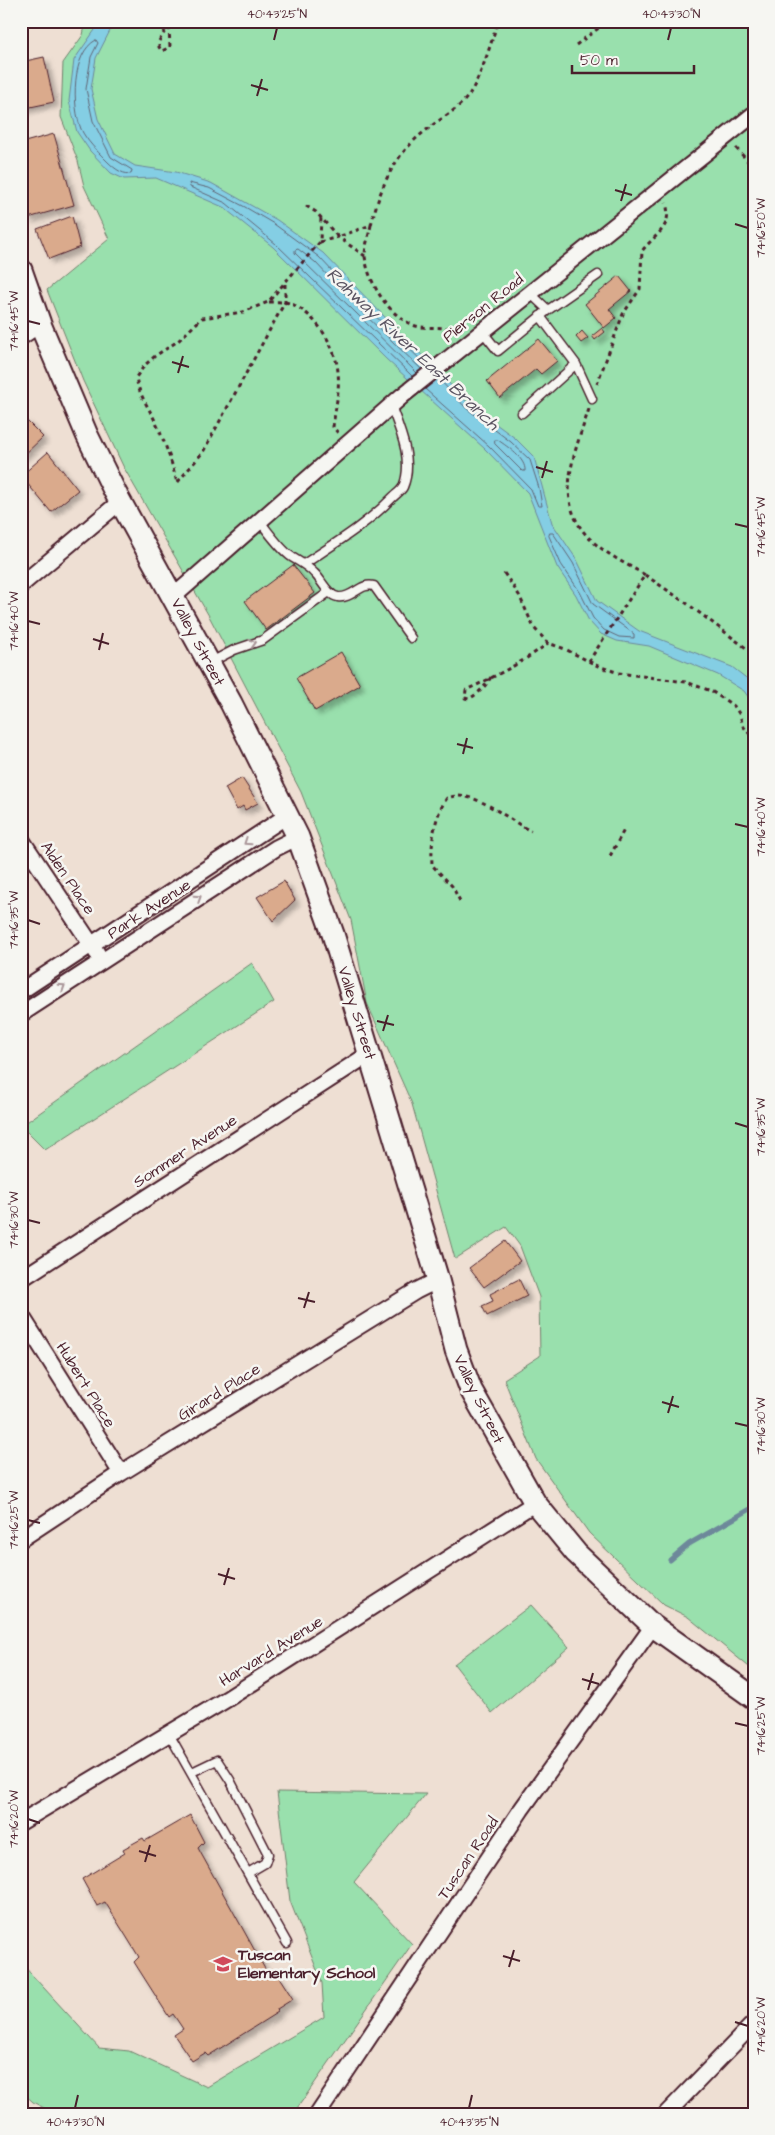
<svg xmlns="http://www.w3.org/2000/svg" width="775" height="2135" font-family="'Architects Daughter',sans-serif">
  <style>
    .green { fill: #99e0ad; stroke: #72806c }
    .water { fill: #84cee4; stroke: #6d889a }
    .lines { fill: none; stroke-linecap: round; stroke-linejoin: round }
    .shore { stroke: #616575; stroke-width: 1 }
    .stream { stroke: #6d889a; stroke-width: 5 }
    .building { fill: #daaa8c; stroke: #4a1f2b; filter: url(#shadow) }
    .lane-casing { stroke: #4a1f2b; stroke-width: 11 }
    .street-casing { stroke: #4a1f2b; stroke-width: 19 }
    .secondary-casing { stroke: #4a1f2b; stroke-width: 25 }
    .path { stroke: #4a1f2b; stroke-width: 3; stroke-dasharray: 4 4; stroke-linecap: butt }
    .lane { stroke: #f6f6f2; stroke-width: 8 }
    .street { stroke: #f6f6f2; stroke-width: 15 }
    .secondary { stroke: #f6f6f2; stroke-width: 21 }
    .oneway { stroke: #a99598 }
    .ticks { fill: none; stroke: #4a1f2b; stroke-width: 2 }
    .labels { text-anchor: middle; dominant-baseline: central; stroke-width: 5; stroke-linejoin: round; paint-order: stroke }
    .street-label { font-size: 16px; fill: #4a1f2b; stroke: #f6f6f2 }
    .poi-label { font-size: 16px; font-weight: bold; fill: #4a1f2b; stroke: #f6f6f2; text-anchor: start }
    .water-label { font-size: 18px; font-style: italic; fill: #5b5462; stroke: #f6f6f2 }
    .neatline { fill: none; stroke: #4a1f2b; stroke-width: 2 }
    .ticks-label { font-size: 12px; text-anchor: middle; fill: #4a1f2b }
  </style>
  <defs>
    <filter id="shadow"><feDropShadow dx="4.5" dy="4.5" stdDeviation="2.5" flood-color="#0004"/></filter>
  </defs>
  <rect width="100%" height="100%" fill="#eedfd3"/>
  <filter id="ink" filterUnits="userSpaceOnUse"><feTurbulence type="fractalNoise" baseFrequency=".02" numOctaves="2"/><feDisplacementMap in="SourceGraphic" scale="10" xChannelSelector="R" yChannelSelector="G"/><feConvolveMatrix kernelMatrix="1 2 1 2 8 2 1 2 1" color-interpolation-filters="sRGB"/></filter>
  <g filter="url(#ink)">
    <path class="green" d="M86,21h668v1650l-66,-54 -24,-12 -75,-72 -53,-74 -32,-80 36,-23 -1,-59 -19,-51 -14,-19 -51,32 -43,-155 -45,-101 -16,-83 -50,-128 -92,-176 -85,-148 -41,-87 -36,-91 62,-51 -25,-53 -6,-25 -17,-44 2,-54 20,-28z
      M252,963l22,39 -229,148 -24,-24z
      M531,1605l38,42 -77,66 -38,-49z
      M277,1792l149,2 -72,88 58,62 -119,170h-238l-22,-12 -12,-11v-128l78,85 30,3 78,36 117,-70 -2,-34 -32,-82z"/>
    <path class="water" d="M98,21h17l-19,37 -5,31 7,30 17,35 20,12 41,6 35,11 66,37 46,33 147,152 45,33 19,19 18,66 25,37 20,41 42,30 93,36 22,17v21l-10,-14 -26,-16 -69,-29 -32,-5 -16,-7 -12,-13 -13,-26 -19,-28 -29,-74 -43,-44 -99,-90 -113,-112 -50,-40 -67,-29 -32,1 -13,-6 -21,-22 -13,-19 -8,-31 5,-41 23,-33z"/>
    <g class="lines">
      <path class="shore" d="M96,40l2,3 -7,14 -5,32 7,32 18,36 21,13 -1,4c-11,0 -18,-7 -26,-15 -8,-8 -19,-19 -24,-30 -9,-23 -10,-76 15,-89z
        M417,373l-122,-120v-3l3,-1 17,13 46,49 60,58
        M412,376l-136,-132 -50,-41 -36,-16 -1,-4 20,5 36,19 29,17 45,33 46,49 61,59
        M425,389l64,57 42,43 7,17h4l-3,-18 -9,-28 -19,-18 -45,-34 -28,-30
        M495,440h3c10,7 28,19 27,31h-3l-27,-27z
        M550,533h3l20,30 20,41 41,30v4l-15,-1 -15,-7 -11,-12 -13,-26 -19,-28 -12,-28z"/>
      <path class="stream" d="M670,1560l19,-16 65,-37"/>
    </g>
    <path class="building" d="M44,57l10,45 -33,7v-47z
      M54,134l20,71 -46,13 -7,-24v-51z
      M72,216l8,31 -31,12 -12,-30z
      M619,276l12,15 -22,18 7,9 -12,10 -19,-24z
      M602,328l3,4 -10,8 -3,-4z
      M582,331l6,7 -7,5 -5,-6z
      M539,339l18,22 -16,13 -5,-5 -36,29 -13,-17z
      M25,419l18,18 -21,20 -1,-34z
      M48,452l30,38 -27,22 -30,-36z
      M293,565l22,28 -49,37 -21,-29z
      M341,652l19,33 -45,26 -19,-33z
      M242,778l16,25 -13,7 -2,-4 -6,4 -12,-22z
      M284,881l11,19 -22,21 -16,-24z
      M505,1241l15,20 -36,26 -15,-19z
      M519,1279l8,17 -40,20 -5,-10 11,-5 -3,-7z
      M190,1815l14,27 -6,6 72,130 7,-4 16,25 -16,10 1,3 -70,44 -3,-3 -13,8 -18,-26 9,-6 -10,-15 -4,3 -35,-55 5,-5 -34,-55 -8,4 -15,-27 43,-26 -2,-4 20,-11 2,3z"/>
    <g class="lines">
      <g class="lane-casing">
        <path id="lane" d="M530,293l18,17
          M540,316l36,48 16,35
          M482,331l16,20 50,-41 50,-35
          M522,413l54,-49
          M259,520c9,12 19,26 30,35 8,6 18,10 25,18 8,7 13,22 24,24 14,2 23,-15 36,-11l37,52
          M304,564c30,-20 62,-39 88,-66 3,-3 9,-7 11,-11 11,-26 -3,-57 -12,-81
          M211,662l23,-12 29,-10 66,-48
          M169,1734l118,209
          M192,1772l25,-12 13,20 38,74 -3,9 -17,10"/>
      </g>
      <g class="street-casing">
        <path id="street" d="M21,337l19,-13
          M21,585l100,-84
          M173,597l229,-201 352,-282
          M21,839l76,114
          M21,991l267,-176
          M21,1014l255,-166 22,-11
          M21,1279l348,-225
          M21,1315l100,158
          M21,1539l100,-66 295,-182 22,-11
          M21,1822l206,-123 308,-196
          M318,2114l203,-304 132,-184
          M666,2114l88,-91"/>
      </g>
      <g class="secondary-casing">
        <path id="secondary" d="M21,270l19,54 47,111 28,57 116,211 67,134 35,97 105,346 18,70 15,40 64,113 41,50 77,73 101,72"/>
      </g>
      <path class="path" d="M169,27l1,20 -8,4 -3,-4v-6l12,-20
        M576,45l32,-24
        M736,148l18,20
        M306,206l10,6 22,25 33,-12c10,-41 24,-72 58,-97 12,-10 30,-19 39,-32 13,-18 23,-53 30,-75
        M371,225c-2,10 -6,21 -6,31 3,27 25,62 51,70 11,3 23,0 35,3
        M320,242l18,-5 27,19
        M285,284v18l-82,150 -26,31c-5,-21 -12,-40 -21,-60 -7,-16 -17,-27 -20,-46l9,-12 10,-9 23,-15 24,-23 41,-6 25,-10 52,-60 1,-25
        M269,302c7,0 16,-1 23,2 24,11 44,42 46,68 2,18 -3,37 -5,55l5,6
        M597,384l26,-70 17,-25 2,-38c14,-18 31,-23 24,-48
        M589,409c-17,51 -41,104 16,142 12,9 27,16 40,24l-56,86
        M504,573l15,22 15,33 14,15 17,6 33,17 21,7 67,9 25,9 23,15 6,9 3,11 11,13
        M645,575l40,27 69,52
        M491,677c-6,10 -12,16 -22,22l-4,-1 1,-8c28,-13 58,-28 82,-47
        M610,856l14,-26
        M460,901l-8,-15 -20,-21c-1,-22 2,-49 15,-67 28,-10 60,22 84,33"/>
      <use href="#lane" class="lane"/>
      <use href="#street" class="street"/>
      <use href="#secondary" class="secondary"/>
    </g>
    <defs><path id="oneway-chevron" d="M-2-3.5L2.5 0L-2 3.5" fill="none" stroke-width="1.6" stroke-linecap="round" stroke-linejoin="round" transform="scale(1.25)"/></defs>
    <g class="oneway">
      <use href="#oneway-chevron" transform="translate(253 643) rotate(-17)"/>
      <use href="#oneway-chevron" transform="translate(247 842) rotate(146)"/>
      <use href="#oneway-chevron" transform="translate(198 898) rotate(-33)"/>
      <use href="#oneway-chevron" transform="translate(62 987) rotate(-33)"/>
    </g>
  </g>
  <path class="ticks" d="M274,40l3,-12M668,40l3,-12M251,85l17,5M257,96l5,-17M615,190l17,5M621,201l5,-17M735,224l13,4M28,321l12,3M172,362l17,5M178,373l5,-17M536,467l17,5M542,478l5,-17M735,524l13,3M28,621l12,3M93,639l16,5M99,650l4,-17M457,744l16,4M463,754l4,-16M735,824l13,3M28,920l12,4M377,1021l17,4M383,1031l5,-16M735,1123l13,4M28,1220l12,3M298,1298l17,4M304,1308l5,-16M662,1402l17,5M668,1413l5,-17M735,1423l13,3M28,1520l12,3M218,1574l17,5M224,1585l5,-17M582,1679l17,5M588,1690l5,-17M735,1723l13,3M28,1819l12,4M139,1851l17,5M145,1862l5,-17M503,1956l17,5M509,1967l5,-17M735,2022l13,4M75,2108l3,-13M469,2108l3,-13"/>
  <defs>
    <g id="school-bare" transform="scale(1.5)"><path d="M0-5L7-2L0 1L-7-2ZM-4 1L0 2.5L4 1V4Q0 6-4 4Z" fill="#d1495b" stroke="#f6f6f2" stroke-width="2.5" paint-order="stroke"/></g>
  </defs>
  <g fill-rule="evenodd">
    <use href="#school-bare" x="223" y="1964"/>
  </g>
  <g class="labels">
    <g class="street-label">
      <text transform="translate(483 308) rotate(-39)">Pierson Road</text>
      <text transform="translate(198 642) rotate(62)">Valley Street</text>
      <text transform="translate(68 878) rotate(56)">Alden Place</text>
      <text transform="translate(149 909) rotate(-33)">Park Avenue</text>
      <text transform="translate(357 1013) rotate(73)">Valley Street</text>
      <text transform="translate(185 1151) rotate(-33)">Sommer Avenue</text>
      <text transform="translate(86 1385) rotate(58)">Hubert Place</text>
      <text transform="translate(219 1392) rotate(-32)">Girard Place</text>
      <text transform="translate(479 1399) rotate(64)">Valley Street</text>
      <text transform="translate(271 1651) rotate(-32)">Harvard Avenue</text>
      <text transform="translate(468 1858) rotate(-56)">Tuscan Road</text>
    </g>
    <g class="poi-label">
      <text x="238" y="1955">Tuscan<tspan x="238" dy="18">Elementary School</tspan></text>
    </g>
    <g class="water-label">
      <text transform="translate(413 349) rotate(43)">Rahway River East Branch</text>
    </g>
  </g>
  <rect width="775" height="2135" fill="none" stroke="#f6f6f2" stroke-width="55"/>
  <path d="M572 65v8h122v-8" fill="none" stroke="#4a1f2b" stroke-width="2.5"/>
  <text x="580" y="65" font-size="15" fill="#4a1f2b" stroke="#f6f6f2" stroke-width="4" paint-order="stroke">50 m</text>
  <rect x="28" y="28" width="720" height="2080" class="neatline"/>
  <g class="ticks-label">
    <text x="277" y="18">40°43'25"N</text>
    <text x="671" y="18">40°43'30"N</text>
    <text transform="translate(761 228) rotate(-90)" y="4">74°16'50"W</text>
    <text transform="translate(14 321) rotate(-90)" y="4">74°16'45"W</text>
    <text transform="translate(761 527) rotate(-90)" y="4">74°16'45"W</text>
    <text transform="translate(14 621) rotate(-90)" y="4">74°16'40"W</text>
    <text transform="translate(761 827) rotate(-90)" y="4">74°16'40"W</text>
    <text transform="translate(14 920) rotate(-90)" y="4">74°16'35"W</text>
    <text transform="translate(761 1127) rotate(-90)" y="4">74°16'35"W</text>
    <text transform="translate(14 1220) rotate(-90)" y="4">74°16'30"W</text>
    <text transform="translate(761 1426) rotate(-90)" y="4">74°16'30"W</text>
    <text transform="translate(14 1520) rotate(-90)" y="4">74°16'25"W</text>
    <text transform="translate(761 1726) rotate(-90)" y="4">74°16'25"W</text>
    <text transform="translate(14 1819) rotate(-90)" y="4">74°16'20"W</text>
    <text transform="translate(761 2026) rotate(-90)" y="4">74°16'20"W</text>
    <text x="75" y="2126">40°43'30"N</text>
    <text x="469" y="2126">40°43'35"N</text>
  </g>
</svg>
